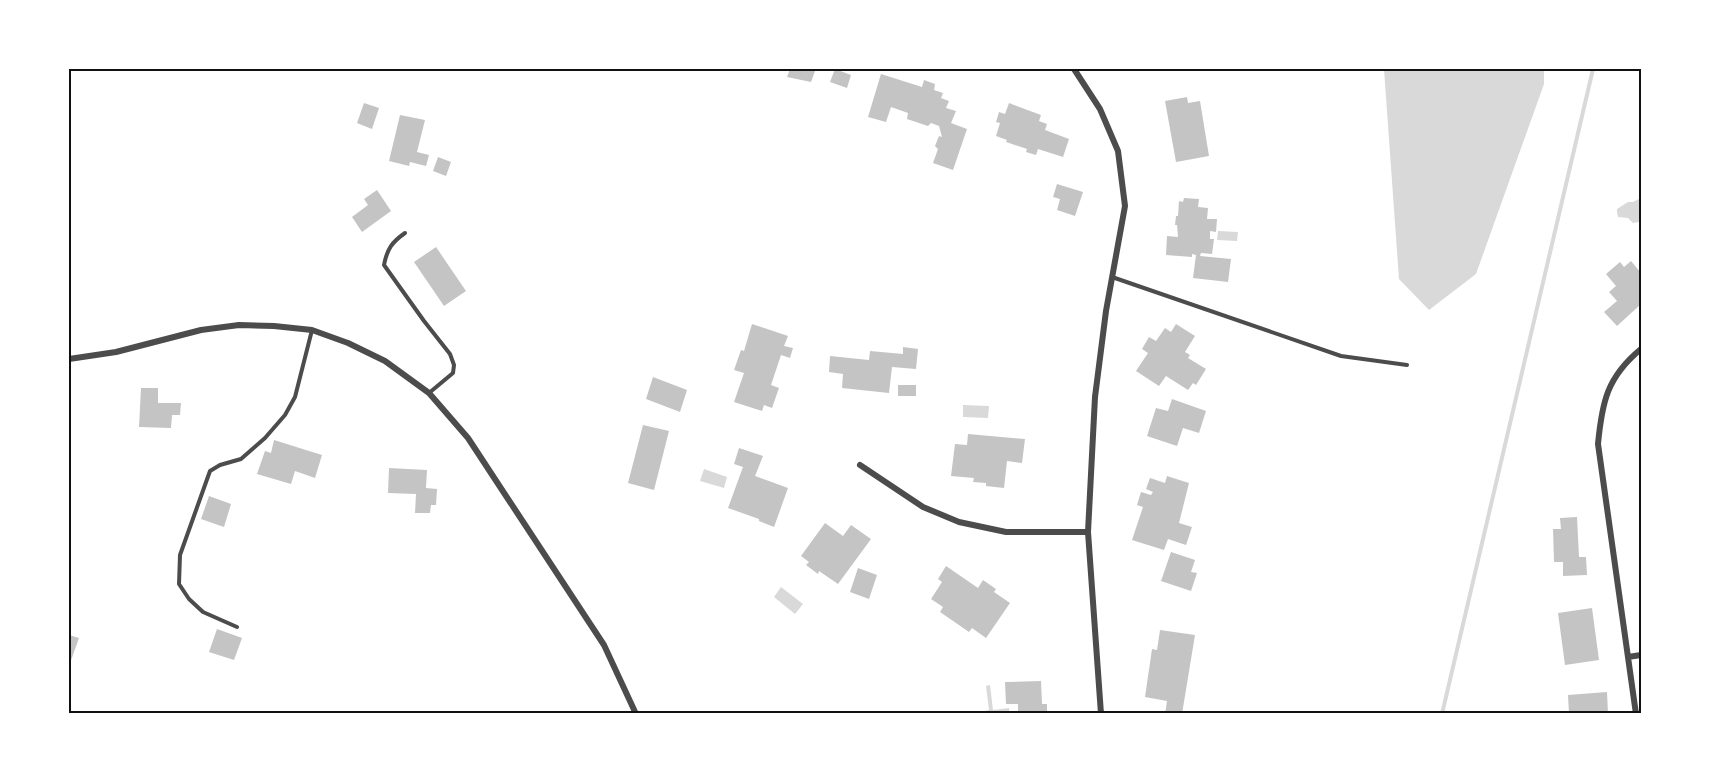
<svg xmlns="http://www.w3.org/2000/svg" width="1710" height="783" font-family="Roboto,sans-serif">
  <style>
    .water { fill: #d9d9d9 }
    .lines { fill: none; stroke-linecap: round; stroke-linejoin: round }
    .stream { stroke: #d9d9d9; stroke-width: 4 }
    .building { fill: #c4c4c4 }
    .service { stroke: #4c4c4c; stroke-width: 4 }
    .minor { stroke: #4c4c4c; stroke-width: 6 }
    .neatline { fill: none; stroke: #111; stroke-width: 2 }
  </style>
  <rect width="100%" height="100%" fill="#fff"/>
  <path class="water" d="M1384,69h160v15l-68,190 -47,36 -30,-31z
    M1641,198v21l-2,3 -6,1 -5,-5 -10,-1 -1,-5v-3l11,-7h5z
    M1218,231l20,1 -1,9 -20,-1z
    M963,405l26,1 -1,12 -25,-1z
    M704,469l23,8 -3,11 -24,-7z
    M781,587l22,17 -8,10 -21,-17z
    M990,685l3,25 16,-2v6h-24l-1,-3 5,-1 -3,-24z"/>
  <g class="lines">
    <path class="stream" d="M1442,714l151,-645"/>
  </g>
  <path class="building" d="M790,69h21l4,2 -4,11 -24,-5z
    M835,69l16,6 -4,13 -17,-6z
    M881,74l41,13 2,-7 11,4 -1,6 9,3 -2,5 8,3 -3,7 10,3 -5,12 16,6 -14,41 -20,-7 5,-14 -3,-3 4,-10 3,1 -3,-11 -8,-3 -3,3 -21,-7 1,-6 -17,-6 -5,15 -18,-5z
    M1187,97l1,6 12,-2 9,55 -33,6 -11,-61z
    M364,103l15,5 -7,21 -15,-6z
    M1009,103l32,12 -2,6 8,3 -2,6 24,9 -6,18 -25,-8 -2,6 -10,-3 1,-3 -21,-7 1,-2 -11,-4 4,-13 -4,-1 3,-10 6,2z
    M400,115l25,5 -8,32 12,3 -3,11 -16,-4 -1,4 -20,-5z
    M438,157l13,5 -5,14 -13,-5z
    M1057,184l26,8 -8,24 -18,-6 3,-11 -7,-2z
    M377,190l14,21 -29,21 -10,-15 16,-12 -4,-6z
    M1184,198l15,1 -1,8 10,1 -1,11h10l-1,13 -6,-1v8h4l-2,15 -11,-1 -1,3 31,3 -3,23 -35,-4 3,-23 -4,-1v3l-26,-2 1,-19 11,1 -1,-12h-2l1,-9h2l1,-15 4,1z
    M436,247l30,44 -22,15 -30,-44z
    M1631,261l10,12v31l-24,22 -13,-14 13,-11 -8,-9 7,-6 -10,-12 14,-12 4,5z
    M752,324l36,12 -4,10 9,2 -3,10 -9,-3 -10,30 8,3 -7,20 -8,-3 -2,6 -28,-9 10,-29 -10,-3 7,-20 3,1z
    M1176,324l19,12 -10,16 5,3 -2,3 18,11 -10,16 -3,-2 -5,7 -22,-14 -7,10 -23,-15 12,-18 -6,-4 7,-12 7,4 9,-13 6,4z
    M903,347l15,2 -2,20 -24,-2 -3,26 -47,-5 1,-14 -14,-2 1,-16 39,4 1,-9 33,3z
    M653,377l34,13 -7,22 -34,-13z
    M898,385h18v11h-18z
    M141,388h17v15h23l-1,12h-8l-1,13 -32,-1z
    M1172,399l34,12 -7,22 -16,-5 -6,18 -30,-10 9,-28 12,3z
    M643,425l26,6 -15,59 -26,-7z
    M968,434l57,5 -3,24 -15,-2 -3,27 -18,-2v-3l-13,-1 1,-4 -23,-2 4,-32 12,1z
    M274,440l48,15 -7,23 -20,-7 -4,13 -34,-10 8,-23 6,2z
    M739,448l24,8 -8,20 33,12 -14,39 -15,-6v-2l-31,-11 15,-41 -9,-3z
    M389,468l38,2 -1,18 11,1 -1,16h-5l-1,8h-15l1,-19 -28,-1z
    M1167,476l22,7 -10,40 13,4 -6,18 -18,-6 -4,11 -32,-10 11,-33 -6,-2 4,-13 10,3 2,-3 -7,-3 4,-11 15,5z
    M209,496l22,8 -7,23 -23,-8z
    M1577,517l2,40h7l1,18 -24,1v-14h-9l-1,-33h8l-1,-11z
    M825,523l18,13 8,-11 20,14 -33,45 -19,-13 -1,3 -12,-9 3,-3 -8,-6z
    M1171,552l24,8 -4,12 6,1 -6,18 -30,-10z
    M946,566l32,22 5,-8 13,9 -2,3 16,11 -24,35 -14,-10 -3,4 -29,-20 3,-5 -12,-8 11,-17 -4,-3z
    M858,568l19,7 -8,24 -19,-7z
    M1592,608l7,52 -34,5 -7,-52z
    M217,629l25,9 -8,22 -25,-8z
    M1160,630l35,5 -13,79h-17l2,-13 -22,-4 7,-48 5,1z
    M69,635l10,3 -10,28z
    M1041,681l1,23h5v10h-29v-10h-12l-1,-22z
    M1607,692l1,22h-39l-1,-19z"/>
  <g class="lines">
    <path class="service" d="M405,233c-13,9 -18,16 -21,32l40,56 26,33 4,11 -1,8 -24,20
      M1112,277l229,79 66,9
      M237,627l-34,-15 -14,-13 -10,-15 1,-29 30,-84 10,-6 21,-6 24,-21 20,-23 10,-18 17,-67"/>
    <path class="minor" d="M1074,69l26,40 18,42 7,55 -19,105 -11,86 -7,135 13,182
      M69,359l47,-7 85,-22 38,-5 35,1 38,4 36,13 37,18 44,32 39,45 136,207 32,69
      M860,465l63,42 36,15 47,10h82
      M1628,657l13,-2
      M1636,714l-38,-270c4,-42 9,-67 43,-95"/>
  </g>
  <rect width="1710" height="783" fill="none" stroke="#ffffff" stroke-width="141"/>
  <rect x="70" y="70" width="1570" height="642" class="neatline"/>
</svg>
